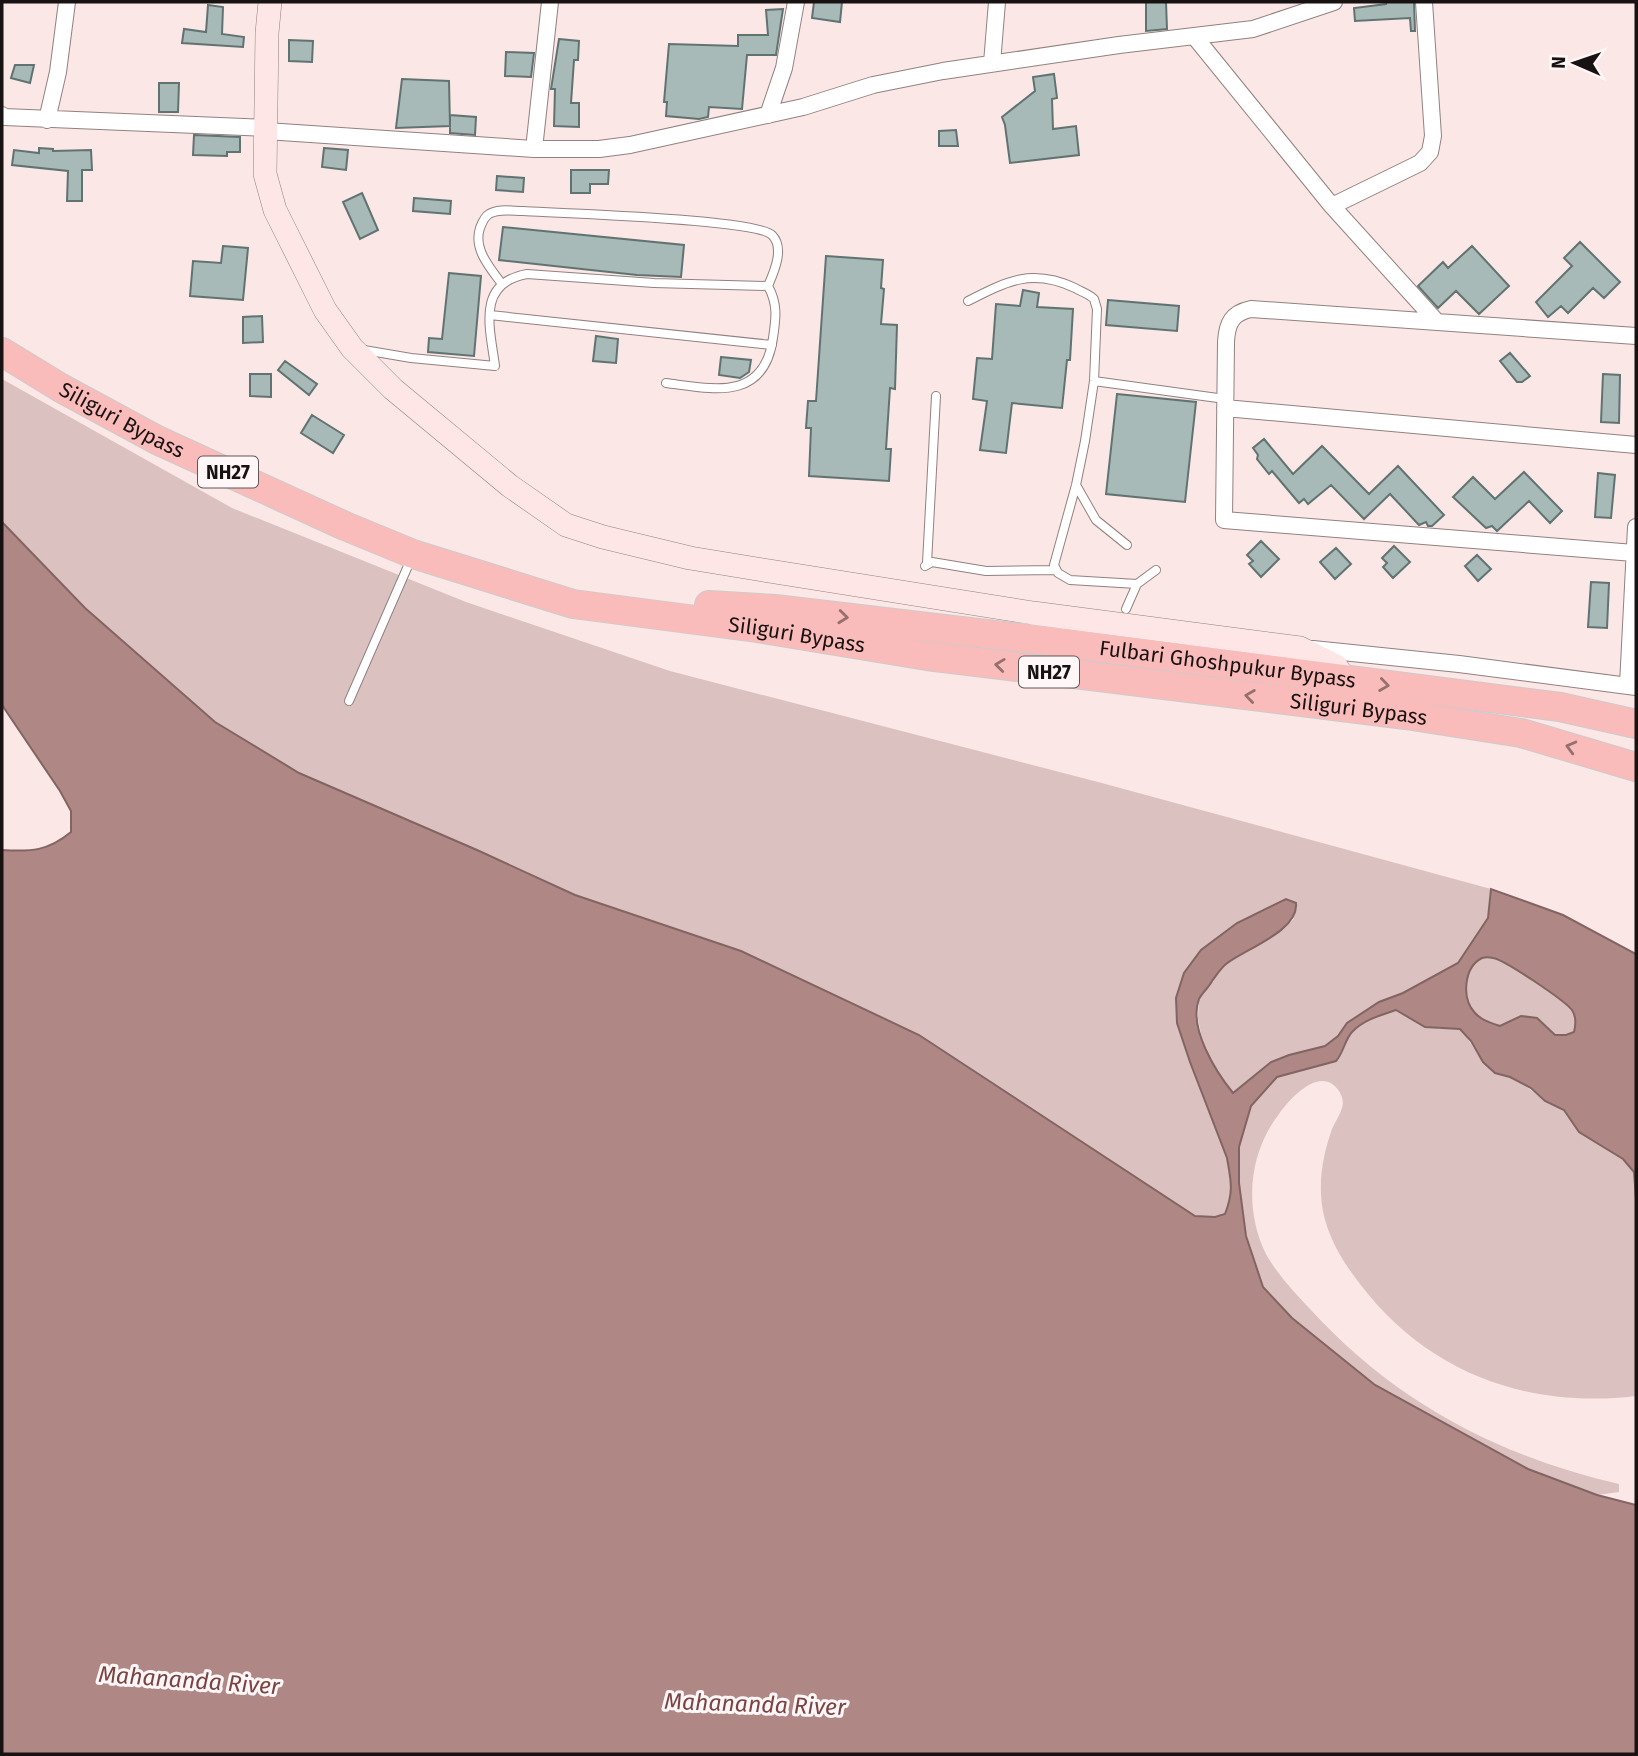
<svg xmlns="http://www.w3.org/2000/svg" width="1638" height="1756" font-family="'Fira Sans',sans-serif">
  <style>
    .green { fill: #dbc1c0 }
    .water { fill: #af8886; stroke: #826563; stroke-width: 2; fill-rule: evenodd }
    .building { fill: #a7bab8; stroke: #617371; stroke-width: 2 }
    .lines { fill: none; stroke-linecap: round; stroke-linejoin: round }
    .service-casing { stroke: #928180; stroke-width: 10 }
    .minor-casing { stroke: #928180; stroke-width: 18 }
    .secondary-casing { stroke: #928180; stroke-width: 24 }
    .trunk-casing { stroke: #cccbcb; stroke-width: 30 }
    .service { stroke: #fff; stroke-width: 8 }
    .minor { stroke: #fff; stroke-width: 16 }
    .secondary { stroke: #fde6e5; stroke-width: 23 }
    .trunk { stroke: #fabcba; stroke-width: 28 }
    .oneway { stroke: #95706e }
    .labels { text-anchor: middle; dominant-baseline: central; stroke-width: 6; stroke-linejoin: round; paint-order: stroke }
    .shield { fill: #fff7f7; stroke: #5e5757; stroke-width: 2 }
    .shield-label { font-size: 19px; font-weight: bold; fill: #191212 }
    .street-label { font-size: 21px; fill: #191212; stroke: #fff7f7 }
    .water-label { font-size: 23px; font-style: italic; fill: #7b4342; stroke: #fff7f7 }
  </style>
  <rect width="100%" height="100%" fill="#fae7e6"/>
  <path class="green" d="M2,379l230,129 234,94 204,69 428,111 393,107 -3,29 -30,45 -55,30 -24,9 -32,21 -9,13 -13,10 -36,9 -18,7 -38,32 -16,-22 -14,-28 -5,-26 1,-18 25,-35 58,-36 12,-10 -8,-20 -49,24 -53,50 -8,25 1,25 13,39 37,96 5,38 -6,18 -11,3 -20,-1 -276,-181 -178,-84 -166,-56 -98,-45 -178,-77 -84,-51 -130,-114 -83,-86z
    M1482,958c3,-1 7,-1 11,0 12,2 72,42 79,52 4,6 4,14 2,22l-8,3h-11l-18,-17 -16,-2 -21,10c-9,-3 -19,-7 -25,-13 -14,-15 -11,-45 7,-55z
    M1396,1010l14,9 30,10h20c12,13 20,34 34,43 5,3 11,3 16,5 14,6 24,17 37,24 9,6 16,7 22,16l53,42 12,13 2,27v197c-109,13 -208,-23 -276,-112 -21,-27 -38,-57 -39,-91 -1,-22 4,-44 11,-64 3,-7 8,-14 10,-21 2,-6 0,-12 -3,-17 -18,-27 -49,7 -60,23 -31,40 -35,95 -13,140 11,20 29,39 44,55 85,93 188,147 309,175v8l-22,3 -69,-26 -153,-84 -83,-67 -29,-31 -17,-51 -7,-53v-36l12,-41 26,-29 59,-16c8,-9 8,-20 16,-29 11,-12 29,-17 44,-22z"/>
  <path class="water" d="M2,522l83,86 130,114 84,51 178,77 98,45 166,56 178,84 276,181 20,1 10,-3c9,-23 6,-33 2,-56l-37,-96 -13,-39 -1,-25 8,-25 17,-23 36,-27 49,-24 10,4c3,28 -51,46 -70,61 -6,5 -10,12 -14,17 -3,6 -10,12 -13,18 -11,29 17,73 34,94l38,-31 18,-7 36,-9 13,-10 9,-13 32,-21 24,-9 55,-30 30,-45 3,-29 72,26 73,39v245l-2,-27 -11,-13 -44,-27 -15,-22 -19,-9 -14,-13 -21,-11 -15,-4 -12,-11 -12,-21 -11,-12 -35,-2 -29,-17c-15,5 -33,10 -44,22 -8,9 -8,20 -16,29l-59,16 -26,29 -12,41v36l7,53 17,51 29,31 83,67 153,84 69,26 39,10v249h-1634v-904c29,2 46,1 69,-18v-21l-11,-20 -58,-86zM1482,958c3,-1 7,-1 11,0 12,2 71,42 79,52 4,6 4,14 2,22l-8,3h-11l-18,-17 -16,-2 -21,10c-9,-3 -19,-6 -25,-13 -14,-15 -11,-46 7,-55z"/>
  <path class="building" d="M814,2h28l-2,20 -28,-4z
    M1146,2h20l1,27 -21,2z
    M1386,2h28l1,29h-4l-1,-13 -55,3 -1,-13 32,-4z
    M208,5l15,2 -1,27 22,3 -1,10 -61,-4 2,-14 22,3z
    M783,9l-7,46h-29l-5,54 -33,-2 -1,10 -9,2 -33,-3 1,-14h-3l5,-58 69,2v-11h30l-2,-25z
    M559,39l20,2 -1,19h-4l-3,43h8v24l-25,-1 1,-37h-4z
    M289,40l24,1 -1,21 -23,-1z
    M506,52l28,1 -3,24 -26,-1z
    M15,65h19l-4,18 -19,-5z
    M1054,74l3,24 -5,1 1,30 23,-3 3,29 -69,8 -5,-38 -3,-8 33,-26 -2,-14z
    M402,79l47,2 1,45 -54,2z
    M159,83h20l-1,29h-19z
    M450,115l26,2 -1,18 -25,-2z
    M956,130l2,16h-19v-15z
    M194,135l46,2v15h-13v4l-34,-1z
    M39,148l14,1v2l38,-1 1,20h-10v31h-15l1,-30 -56,-6 2,-15 25,3z
    M324,148l24,2 -2,20 -24,-3z
    M571,170h38l-1,14h-18v9h-19z
    M497,176l27,2 -1,14 -27,-2z
    M362,193l16,37 -18,9 -17,-37z
    M414,198l37,3 -1,13 -37,-3z
    M503,227l181,18 -3,32 -44,-2 -138,-15z
    M1580,242l40,40 -16,16 -11,-10 -25,25 -7,-7 -13,11 -12,-15 36,-36 -8,-8z
    M223,246l25,2 -5,52 -53,-4 3,-35 28,2z
    M1472,246l37,40 -30,28 -23,-23 -18,17 -20,-22 25,-24 5,6z
    M826,256l57,4 -2,28 3,1 -3,35 16,1 -2,64 -5,-1 -4,61h5l-2,32 -80,-5 2,-48h-5l2,-27h8z
    M449,273l32,3 -7,80 -46,-4 1,-14 13,1z
    M1023,290l16,3 -2,14 36,2 -3,51h-3l-5,48 -50,-5 -6,50 -26,-3 7,-49 -14,-2 4,-41 15,1 4,-55 24,2z
    M1108,300l71,6 -2,25 -71,-6z
    M262,316l1,26 -20,1v-26z
    M596,336l22,3 -2,24 -23,-2z
    M1510,353l20,23 -8,6h-5l-17,-21z
    M721,357l30,3 -2,12 -9,6 -21,-3z
    M285,361l32,23 -8,11 -31,-25z
    M250,374h21v23l-21,-1z
    M1603,374l17,1 -1,48 -18,-1z
    M1117,394l79,8 -11,100 -79,-8z
    M312,415l32,20 -11,18 -32,-20z
    M1264,439l29,35 29,-28 47,48 29,-28 46,49 -12,11h-4l-2,-4 -7,3 -29,-31 -26,25 -33,-34 -23,19 -4,-5 -5,4 -27,-32 -3,3 -12,-15 1,-4 -5,-7z
    M1524,472l38,39 -12,12 -21,-22 -32,30 -5,-5 -6,2 -33,-31 20,-20 22,22z
    M1598,473l17,2 -4,43 -16,-1z
    M1261,541l18,18 -18,18 -12,-13 4,-3 -6,-6z
    M1394,546l16,16 -17,16 -10,-11 4,-4 -5,-5z
    M1336,548l15,16 -16,15 -15,-17z
    M1477,555l14,14 -13,12 -13,-15z
    M1591,582l18,1 -2,45 -19,-1z"/>
  <g class="lines">
    <g class="service-casing">
      <path id="service" d="M502,284c-12,-16 -29,-35 -22,-56 2,-5 4,-11 9,-14 9,-6 24,-3 34,-3 36,2 233,8 249,24 13,13 2,37 -4,51
        M968,301c39,-20 64,-33 107,-13 7,4 14,6 19,11l3,10 -3,72 -9,60 -9,44 -22,80 4,8 12,7 67,4
        M490,315l282,30
        M364,350l47,8 84,8c-5,-38 -19,-83 32,-92l127,9 114,3c10,18 8,32 5,52 -9,64 -60,51 -107,45
        M1094,381l131,18
        M1076,485l20,35 31,25
        M927,563l9,-167
        M925,566l7,-4 54,9 69,-1
        M1126,609l11,-25 19,-14
        M349,701l62,-142"/>
    </g>
    <g class="minor-casing">
      <path id="minor" d="M1194,36l138,170 105,116
        M992,63l5,-61
        M2,115l2,2 262,11
        M768,115l16,-47 12,-66
        M47,120l11,-48 9,-70
        M266,131l268,18h65l31,-4 173,-38 70,-22 70,-14 176,-26 134,-16 81,-27
        M534,149l16,-147
        M1332,206l88,-43 10,-11 3,-16 -9,-134
        M1225,408l411,37
        M1634,553l-410,-33 2,-178c1,-19 6,-29 25,-33l385,27
        M1313,649l146,15 177,23
        M1628,685l8,-158"/>
    </g>
    <g class="secondary-casing">
      <path id="secondary" d="M270,2l-3,31 -2,141 10,36 50,100 27,38 41,41 117,97 56,39 37,12 87,21 67,11 276,44 267,35 36,18 9,14"/>
    </g>
    <g class="trunk-casing">
      <g id="trunk">
        <path id="s1" d="M2,352l59,36 96,52 188,86 68,28 160,50 184,24 170,28 479,59 115,18 115,34"/>
        <path id="s2" d="M709,605l66,4 264,31 521,67 76,17"/>
      </g>
    </g>
    <use href="#service" class="service"/>
    <use href="#minor" class="minor"/>
    <use href="#secondary" class="secondary"/>
    <use href="#trunk" class="trunk"/>
  </g>
  <defs><path id="oneway-chevron" d="M-2-3.5L2.5 0L-2 3.5" fill="none" stroke-width="1.6" stroke-linecap="round" stroke-linejoin="round" transform="scale(1.75)"/></defs>
  <g class="oneway">
    <use href="#oneway-chevron" transform="translate(843 617) rotate(6)"/>
    <use href="#oneway-chevron" transform="translate(1000 665) rotate(-173)"/>
    <use href="#oneway-chevron" transform="translate(1384 685) rotate(8)"/>
    <use href="#oneway-chevron" transform="translate(1250 696) rotate(-172)"/>
    <use href="#oneway-chevron" transform="translate(1571 747) rotate(-165)"/>
  </g>
  <g class="labels">
    <g class="shield">
      <rect x="198" y="456.5" width="60" height="31" rx="5"/>
      <rect x="1019" y="656.5" width="60" height="31" rx="5"/>
    </g>
    <g class="shield-label">
      <text x="228" y="472">NH27</text>
      <text x="1049" y="672">NH27</text>
    </g>
    <g class="street-label">
      <text stroke="none"><textPath href="#s1" startOffset="138">Siliguri Bypass</textPath></text>
      <text stroke="none"><textPath href="#s1" startOffset="852">Siliguri Bypass</textPath></text>
      <text stroke="none"><textPath href="#s2" startOffset="522">Fulbari Ghoshpukur Bypass</textPath></text>
      <text stroke="none"><textPath href="#s1" startOffset="1419">Siliguri Bypass</textPath></text>
    </g>
    <g class="water-label">
      <text transform="translate(189 1680) rotate(4)">Mahananda River</text>
      <text transform="translate(755 1704) rotate(2)">Mahananda River</text>
    </g>
  </g>
  <rect width="1638" height="1756" fill="none" stroke="#191212" stroke-width="7"/>
  <g transform="translate(1575 63) rotate(272)" stroke="#fff7f7" stroke-width="5" paint-order="stroke">
  <path d="M0-5L12 26L0 18L-12 26Z" fill="#191212"/>
  <text y="-10" font-size="19" font-weight="bold" text-anchor="middle" fill="#191212">N</text>
  </g>
</svg>
